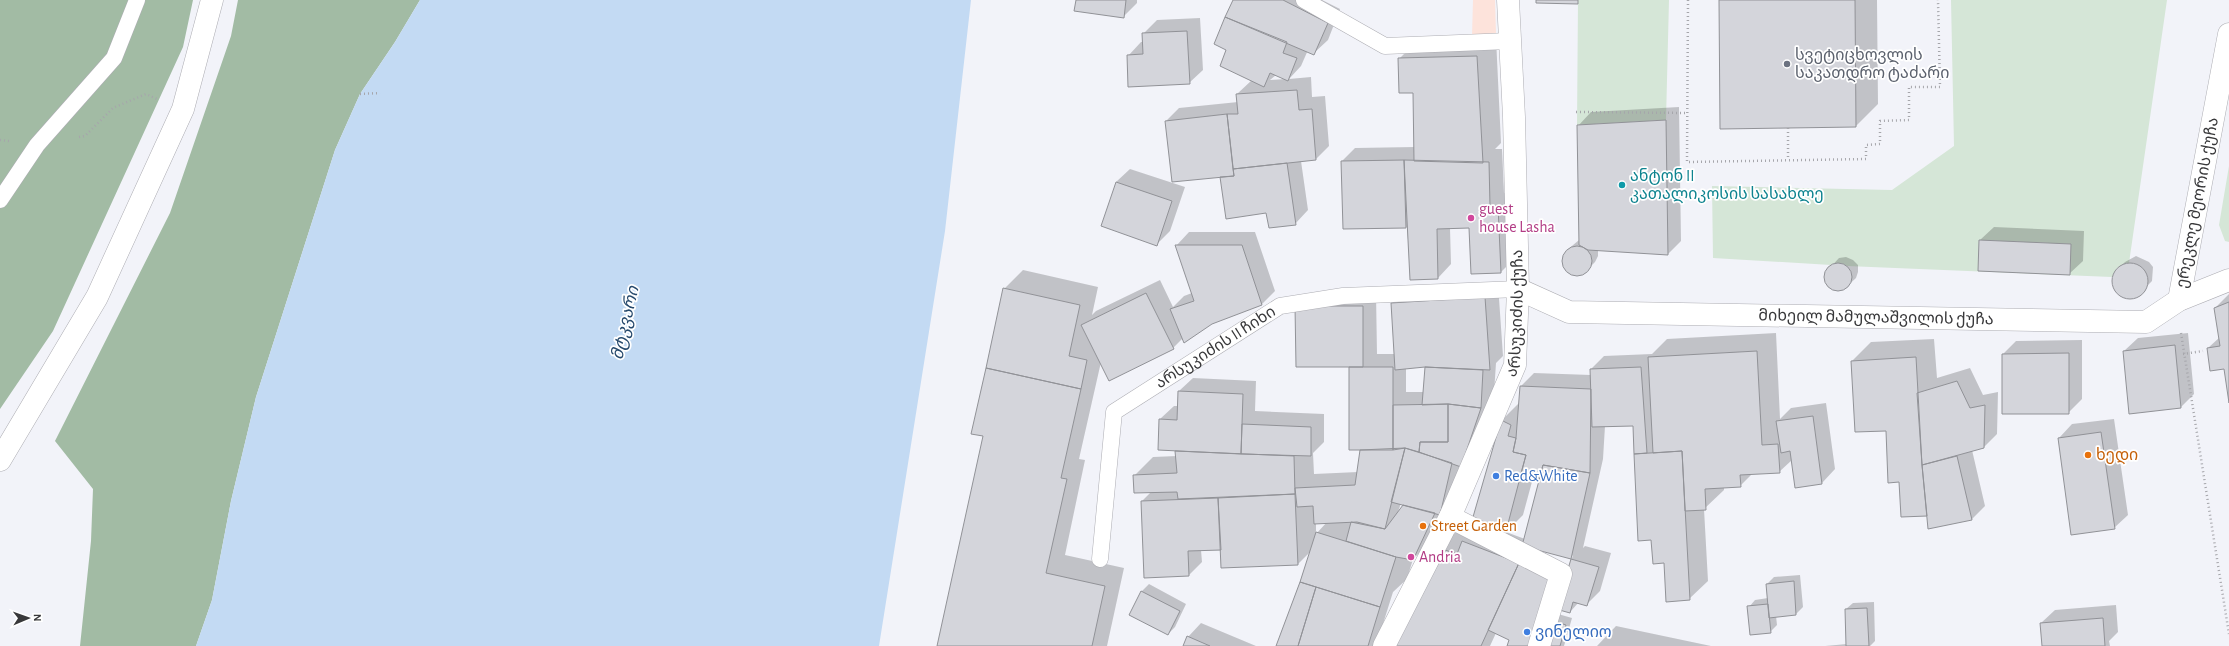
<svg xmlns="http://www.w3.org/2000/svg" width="2229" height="646" font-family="'Alegreya Sans','Noto Sans Georgian',sans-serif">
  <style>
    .commercial { fill: #fde3db }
    .green { fill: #d5e6d7 }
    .forest { fill: #a2bba4 }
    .water { fill: #c3daf3 }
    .shadow { fill: #0003; fill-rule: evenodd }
    .building { fill: #d4d5db; stroke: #919297 }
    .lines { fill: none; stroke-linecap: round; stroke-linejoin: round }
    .lane-casing { stroke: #adadb3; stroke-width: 17 }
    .street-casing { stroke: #adadb3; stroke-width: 23 }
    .secondary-casing { stroke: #adadb3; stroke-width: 23 }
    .path { stroke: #a6a6ab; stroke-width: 2.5; stroke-dasharray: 1 3; stroke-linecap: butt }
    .lane { stroke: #fff; stroke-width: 16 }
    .street { stroke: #fff; stroke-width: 22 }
    .secondary { stroke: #fff; stroke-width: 22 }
    .worship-dot { fill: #6b7280; stroke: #fff; stroke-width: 1.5 }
    .culture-dot { fill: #0f9aa8; stroke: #fff; stroke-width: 1.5 }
    .hotel-dot { fill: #d1479c; stroke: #fff; stroke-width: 1.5 }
    .food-dot { fill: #e8710a; stroke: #fff; stroke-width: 1.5 }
    .shop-dot { fill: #3f7fe0; stroke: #fff; stroke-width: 1.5 }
    .labels { text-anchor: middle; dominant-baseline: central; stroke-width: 3.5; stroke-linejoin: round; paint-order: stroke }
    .worship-label { font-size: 16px; fill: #5b616d; stroke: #fff; text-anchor: start }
    .culture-label { font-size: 16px; fill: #0d838f; stroke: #fff; text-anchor: start }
    .street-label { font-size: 16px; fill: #38383a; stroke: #fff }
    .hotel-label { font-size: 16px; fill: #b23c85; stroke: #fff; text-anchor: start }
    .food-label { font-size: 16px; fill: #c56008; stroke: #fff; text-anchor: start }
    .shop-label { font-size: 16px; fill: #366cbe; stroke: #fff; text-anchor: start }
    .water-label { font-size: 17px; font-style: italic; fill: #26496c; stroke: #fff }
  </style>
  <rect width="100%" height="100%" fill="#f2f3f9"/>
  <path class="commercial" d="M1473,0h22l1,34 -24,2z"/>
  <path class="green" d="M1578,0h91l-3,120 -89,5z
    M1951,0h216l-38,263 -12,5 -5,9 -265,-11 -8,-3 -8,2 -118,-7 -1,-72 180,4 62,-44z
    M2229,166v76l-4,-1 -6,-16z"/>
  <path class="forest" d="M0,0h193l-10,47 -130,284 -53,78z
    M238,0h182l-25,42 -35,52 -25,56 -79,247 -25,104 -19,99 -16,46h-116l11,-105 2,-52 -38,-48 115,-228 61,-177z"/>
  <path class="water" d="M420,0h551l-26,231 -66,415h-683l16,-46 19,-99 25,-104 79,-247 25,-56 35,-52z"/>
  <path class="shadow" d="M1077,0h60v3l-14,14z
    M1235,0h87l18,9 -12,31 -14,13 -6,-3 -7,16 -12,13 22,-2 1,20 13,-1 4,50 -13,13 -15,2 7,49 -13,14 -28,-12 -46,-36 -55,-55 13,-13 59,-6 -1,-8 15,-14 -24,-31zM1276,75l10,4 -16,1z
    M1720,0h157l1,104 -22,22z
    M1200,18l3,52 -14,13 -61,-27 13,-14h3l-1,-8 14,-14z
    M1496,38l5,105 -6,6h7l2,44h7l3,66 -13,13 -31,-45 -20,1 1,36 -13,14 -27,1 -4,-52 -63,1 -2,-67 13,-13 60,-1 -1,-55 -15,-33 19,-19z
    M1679,107l2,134 -13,13 -70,-4v6l-3,6 -7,7 -11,6 -7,-1 -7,-11 3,-12 13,-11 -1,-114 13,-14z
    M1130,169l55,18 -15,44 -13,13 -41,-62z
    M1994,227l90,4 -1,30 -14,13 -89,-34z
    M1189,232h66l20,59 -14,14 -50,18 -28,15 -10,10 -72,14 -22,97 6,1 -20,95 59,13 -17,78h-168l45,-211 20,-146 19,-19 75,17 -6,28 4,-4 64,-31 13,27 11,-11 8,-3 -16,-47z
    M2136,256l13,6 4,5 -1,14 -12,12 -12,4 -12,-6 -3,-13 5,-9 7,-7z
    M1846,257l7,3 5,5v7l-2,6 -12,11 -7,2 -6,-3 -4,-4 -2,-7 2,-6 12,-13z
    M1498,284l5,72 -7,7 -2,30 -62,148 -19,18 -6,20 -14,13 -17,54h-99l34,-95 -13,13 -76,-15 -21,1 1,12 -13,13 -47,-74 9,-9 -17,-16 19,-19 24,-1 -1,-6 -16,-31 14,-13h5v-15l14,-13 63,3 -1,30 69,3v28l-11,11 1,21 44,-2 3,-23 -11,-83 -54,-60 14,-13h66l1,61h18l-3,-51 13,-13zM1426,366l-2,26h-18v-24zM1401,503l3,1 -6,8zM1327,522l-11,12v-11z
    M2229,294v103l-5,-30 -16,-19 12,-11 -5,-29z
    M1776,333l4,86 11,-11 35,-5 9,66 -13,14 -30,-23 -13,12 -26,1 -13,13 -16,1v3l-20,19 4,72 -19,18 -37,-60 -17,-85 -1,-29 -29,1 -2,33 -20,89 2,-2 26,7 -11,38 -13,13 -8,-2 -9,10 -14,-4 2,6 14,4 -8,28h-56l3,-7 -15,-6 -6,13h-93l43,-98 19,-19 11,5 32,-114 18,-18 1,-16 13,-13 57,2v-6l13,-13 48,-2 15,-15zM1533,478l6,3 -14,58 -19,-7 17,-17zM1535,548l35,10 3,-3 -8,26z
    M2188,333l6,61 -13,13 -51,5 -6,-61 14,-13z
    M1934,339l3,39 33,-10 13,27 15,-3 -1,42 -14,14 -11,2 13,56 -13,13 -44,-5 -28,-33 -14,-51 -30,1 -4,-70 19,-19z
    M2082,340v59l-14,14 -65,-59 13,-13z
    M2114,419l14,96 -14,13 -55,-90 13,-14z
    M1800,575l3,32 -7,7 -20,2 1,9 -7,7 -21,-25 6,-7 13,-2 -1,-14 7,-7z
    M1149,584l37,20 -11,23 -7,7 -38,-19 12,-24z
    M1874,602l1,39 -5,5h-45l22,-2 -1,-35 7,-6z
    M2116,605l2,27 -9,9 1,5h-67l-2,-23 14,-13z
    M1201,623l55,23h-72l4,-9z
    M1616,626l95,20h-114z"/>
  <path class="building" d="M1076,0h50l-2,18 -50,-7z
    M1233,0h50l45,23 -14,32 -89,-38z
    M1536,0h42v4l-42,-1z
    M1719,0h136l1,127 -136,2z
    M1225,17l62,25 -4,11 14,5 -9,23 -18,-8 -6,14 -44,-21 6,-16 -12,-6z
    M1187,31l3,53 -62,3 -1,-32 16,-1 -1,-21z
    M1477,56l6,107 -69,-2 -1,-68h-14l-1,-35z
    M1297,90l2,20 13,-1 4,51 -83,9 -6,-55h11l-2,-20z
    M1227,114l7,62 -62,6 -7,-61z
    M1666,120l2,135 -80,-5 -9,-5 -2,-120z
    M1404,160l85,2 1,44h8l3,67 -30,1 -2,-46 -32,1 1,50 -28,1z
    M1404,160l2,68 -63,1 -2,-68z
    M1287,163l9,62 -27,3 -3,-15 -40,6 -6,-42 14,-1 -1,-7z
    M1116,182l56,19 -15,45 -56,-20z
    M1979,240l92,4 -1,31 -92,-4z
    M1175,245h67l20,60 -50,19 -28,19 -14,-34 24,-8z
    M1562 261a15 15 0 1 1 30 0a15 15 0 1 1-30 0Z
    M1824 277a14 14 0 1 1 28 0a14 14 0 1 1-28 0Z
    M2112 281a18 18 0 1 1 36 0a18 18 0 1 1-36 0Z
    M1003,288l77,17 -11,51 18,4 -6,29 -95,-21z
    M1146,293l28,56 -65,32 -28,-56z
    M1485,297l5,73 -65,-3 -30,3 -4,-67z
    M2229,302v101l-5,-34 -14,2 -3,-23 13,-2 -6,-38z
    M1295,306h68v61h-67z
    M2175,345l6,63 -52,6 -6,-63z
    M1757,351l5,94 16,-1 2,29 -40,2 1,12 -36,2 1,21 -21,1 -3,-60 -29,2 -5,-96z
    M2069,353v61h-67v-60z
    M1916,357l6,108 5,51 -26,1 -2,-35 -11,1 -2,-52 -31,1 -4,-71z
    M1349,367h44v83h-44z
    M1425,367l58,3 -2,38 -33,-4 -26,1z
    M1641,367l6,86 -13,1 -1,-28 -41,1 -2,-58z
    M986,368l95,21 -20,89 6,1 -21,94 59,13 -13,60h-155l46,-210 -12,-2z
    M1957,381l13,27 15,-3 -1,43 -62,17 -5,-72z
    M1520,386l71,3 -1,84 -47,-8 -5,16 -17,-8 5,-18 -13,-3 3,-14z
    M1178,391l65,3 -2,60 -83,-4 1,-31 18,1z
    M1448,404v38h-28l-1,10 -14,-4 -12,2v-45z
    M1448,404l33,4 -20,59 -42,-15 1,-10h28z
    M1813,416l9,68 -27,4 -5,-37 -9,2 -5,-32z
    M1501,420l10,5 -3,11 8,2 -3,14 13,3 -21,80 -32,-18z
    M1242,424l69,3v29l-70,-2z
    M2101,432l14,97 -44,6 -13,-97z
    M1405,448l47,15 -12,52 -49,-13z
    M1405,448l-20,81 -28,-7 -43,2 -1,-18 -16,1 -2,-19 60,-3 5,-35z
    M1175,451l119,5 1,38 -117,5 -1,-7 -43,1 -1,-18 44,-2z
    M1682,451l8,149 -24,2 -2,-39 -11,1 -2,-24 -13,1 -4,-87z
    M1957,456l15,64 -44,9 -6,-64z
    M1543,465l47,8 -19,86 -49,-13z
    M1295,494l3,71 -77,3 -3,-70z
    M1218,498l3,52 -33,1 1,25 -45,2 -3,-77z
    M1403,505l32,8 -22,47 -17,-3 -50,-16 5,-19 34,7z
    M1316,532l80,25 -16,50 -80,-25z
    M1462,541l57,22 -38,83h-85l43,-98 18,6z
    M1571,559l28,8 -12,39 -14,-4 -3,11 -14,-4z
    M1519,563l31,15 -15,68h-28l2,-6 -21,-10z
    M1794,581l2,34 -27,3 -3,-34z
    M1300,582l16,5 -18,59h-22z
    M1316,587l64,20 -12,39h-70z
    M1141,591l39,20 -12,24 -39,-20z
    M1768,604l3,29 -21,2 -3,-29z
    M1867,608l2,38h-23l-1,-37z
    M2103,618l2,28h-63l-2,-23z
    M1551,620l15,5 -6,21h-16z
    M1187,636l23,10h-27z"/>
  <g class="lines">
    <g class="lane-casing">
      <g id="lane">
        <path d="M1304,0l81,46 124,-5"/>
        <path d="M0,200l37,-55 77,-87 23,-58"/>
        <path id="s1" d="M1100,559l14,-147 166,-106 63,-10 175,-7"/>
      </g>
    </g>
    <g class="street-casing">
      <g id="street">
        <path id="s2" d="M1518,289l51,23 577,10 33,-22 50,-20"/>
        <path id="s3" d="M2179,300l50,-266"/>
        <path d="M1450,517l111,57 -22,72"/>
        <path id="s4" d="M1384,646l66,-129 65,-152 3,-76 -4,-172 -6,-117"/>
      </g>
    </g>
    <g class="secondary-casing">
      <path id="secondary" d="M0,460l97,-163 86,-188 29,-109"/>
    </g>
    <path class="path" d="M1688,0l-1,162 179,-3v-14l14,-1v-23l29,-1v-33h31l-2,-87
      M360,94l20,-1
      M1576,112l111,1
      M1788,128v32
      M79,137l6,-1 28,-28 33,-14 11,5
      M0,140l9,1
      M2181,333l48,301
      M2183,354l20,-3"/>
    <use href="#lane" class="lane"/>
    <use href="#street" class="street"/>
    <use href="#secondary" class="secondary"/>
  </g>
  <circle class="worship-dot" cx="1787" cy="64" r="4"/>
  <circle class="culture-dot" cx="1622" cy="185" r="4"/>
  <g class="hotel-dot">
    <circle cx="1471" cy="218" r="4"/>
    <circle cx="1411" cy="557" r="4"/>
  </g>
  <g class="food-dot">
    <circle cx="2088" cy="455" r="4"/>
    <circle cx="1423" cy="526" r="4"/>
  </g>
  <g class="shop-dot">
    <circle cx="1496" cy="476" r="4"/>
    <circle cx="1527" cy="632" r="4"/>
  </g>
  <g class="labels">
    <g class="worship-label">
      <text x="1795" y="55">სვეტიცხოვლის<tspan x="1795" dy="18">საკათდრო ტაძარი</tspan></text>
    </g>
    <g class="culture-label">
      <text x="1630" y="176">ანტონ II<tspan x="1630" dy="18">კათალიკოსის სასახლე</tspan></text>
    </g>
    <g class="street-label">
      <text stroke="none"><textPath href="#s3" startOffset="99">ერეკლე მეორის ქუჩა</textPath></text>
      <text stroke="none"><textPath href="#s4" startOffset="362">არსუკიძის ქუჩა</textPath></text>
      <text stroke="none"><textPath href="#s2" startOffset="363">მიხეილ მამულაშვილის ქუჩა</textPath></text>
      <text stroke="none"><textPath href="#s1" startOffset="268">არსუკიძის II ჩიხი</textPath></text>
    </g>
    <g class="hotel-label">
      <text x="1479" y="209">guest<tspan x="1479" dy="18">house Lasha</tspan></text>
      <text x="1419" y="557">Andria</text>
    </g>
    <g class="food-label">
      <text x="2096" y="455">ხედი</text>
      <text x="1431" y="526">Street Garden</text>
    </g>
    <g class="shop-label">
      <text x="1504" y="476">Red&amp;White</text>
      <text x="1535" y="632">ვინელიო</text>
    </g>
    <g class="water-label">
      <text transform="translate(625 323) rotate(-77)">მტკვარი</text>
    </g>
  </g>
  <g transform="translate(28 618) rotate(88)" stroke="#ffffff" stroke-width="3" paint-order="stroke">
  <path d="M0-3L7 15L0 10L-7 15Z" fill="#38383a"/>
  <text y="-6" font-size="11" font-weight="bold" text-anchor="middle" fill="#38383a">N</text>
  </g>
</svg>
